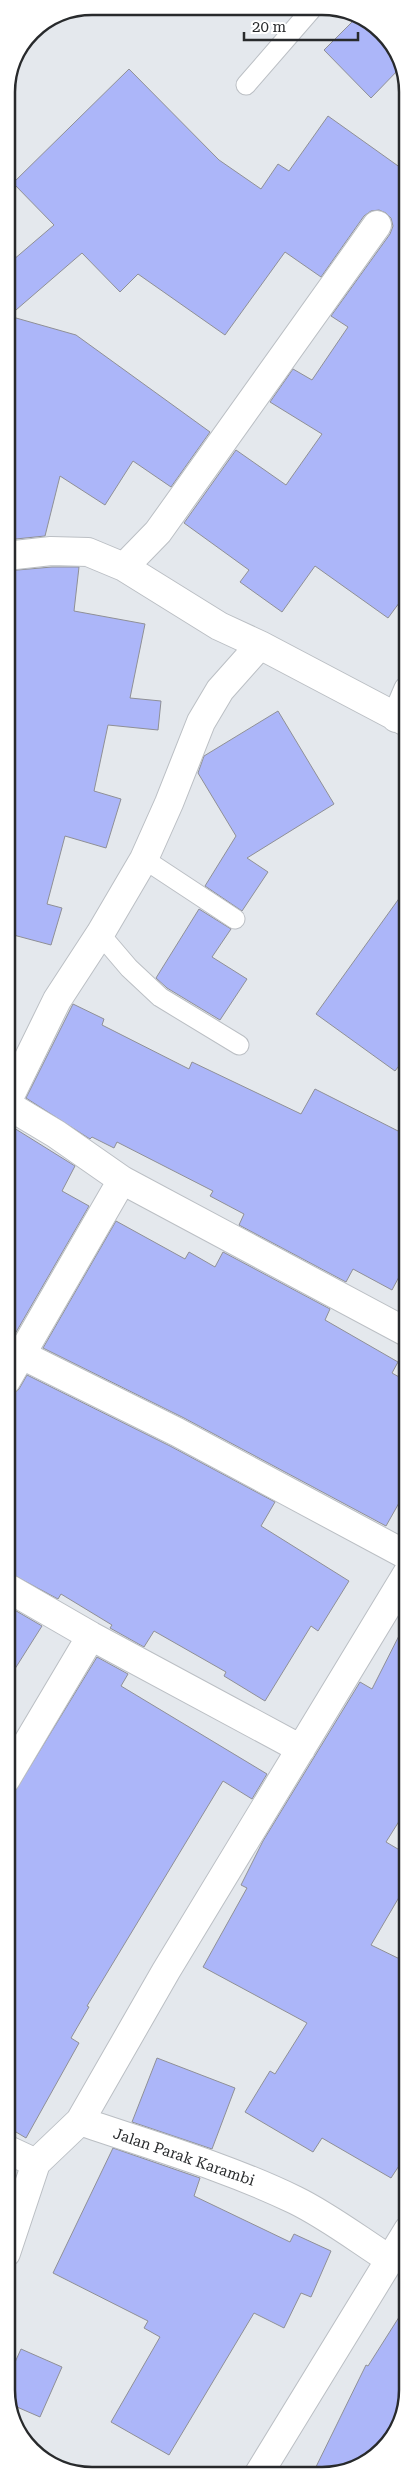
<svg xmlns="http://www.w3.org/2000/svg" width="414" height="2482" font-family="'Roboto Serif',serif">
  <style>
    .building { fill: #acb6f9; stroke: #8f9096 }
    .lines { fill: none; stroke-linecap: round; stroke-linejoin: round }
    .lane-casing { stroke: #bbbfc4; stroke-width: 21 }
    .street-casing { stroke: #bbbfc4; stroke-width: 30 }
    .secondary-casing { stroke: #bbbfc4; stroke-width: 30 }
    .lane { stroke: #fff; stroke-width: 19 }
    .street { stroke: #fff; stroke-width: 28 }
    .secondary { stroke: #fff; stroke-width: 28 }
    .labels { text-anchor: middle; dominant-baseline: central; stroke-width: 4; stroke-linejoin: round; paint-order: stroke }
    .street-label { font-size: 15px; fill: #282a2c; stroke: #fff }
    .rim { fill: none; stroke: #282a2c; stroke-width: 2.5 }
  </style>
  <rect width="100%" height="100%" fill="#e4e8ed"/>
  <path class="building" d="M357,17l30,19 13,32 -29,30 -47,-48z
    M129,69l90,91 42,29 17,-25 11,7 39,-55 80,57v418l-20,27 -73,-52 -33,46 -42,-30 9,-12 -65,-47 52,-73 50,35 36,-51 -52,-32 23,-33 19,11 36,-53 -17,-11 59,-82 3,-8 -2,-8 -5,-5 -7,-3 -8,1 -7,5 -43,61 -36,-25 -60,83 -87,-61 -18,18 -38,-39 -73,63 67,19 134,97 -39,55 -38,-26 -28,44 -45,-29 -15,60 -39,4v-274l48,-41 -41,-42z
    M52,567h27l-5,44 71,13 -15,74 31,3 -3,29 -50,-5 -14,66 27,8 -15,49 -41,-12 -18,68 15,4 -11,37 -45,-12v-362z
    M278,711l56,93 -87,54 21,14 -26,39 -37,-25 31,-50 -38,-63 6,-17z
    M408,886v168l-13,17 -79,-57z
    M199,909l32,20 -19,28 35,22 -27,41 -53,-32 -11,-10z
    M73,1004l31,15 -2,6 87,44 3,-7 109,52 14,-25 93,47v124l-16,30 -39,-21 -7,13 -107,-57 5,-11 -34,-18 3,-5 -96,-49 -3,6 -22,-11 -2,2 -64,-41z
    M6,1123l69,43 -13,25 27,15 -74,128 -9,-2z
    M116,1221l69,38 4,-7 26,15 8,-15 107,57 -5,11 73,42 -6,11 16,9v105l-22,39 -202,-108 -141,-70z
    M27,1375l143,71 105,56 -14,24 88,55 -31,50 -7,-5 -46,75 -41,-25 2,-4 -72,-41 -10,16 -34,-19 2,-3 -51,-31 -3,5 -52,-28v-174l8,-3 5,-5z
    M6,1605l36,21 -36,57z
    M408,1618v189l-22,35 22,13v27l-37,63 37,18v189l-17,26 -69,-40 -9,14 -68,-40 25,-41 5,3 32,-51 -104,-56 44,-79 -6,-3 22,-44 97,-159 12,7z
    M97,1657l31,17 -7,12 146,88 -15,25 -29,-18 -136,225 2,1 -18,31 8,5 -53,95 -20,-12v-320z
    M157,2058l78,30 -23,61 -80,-27z
    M113,2148l87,30 -6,18 96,46 4,-8 37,17 -20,46 -10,-4 -17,35 -30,-15 -85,142 -58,-33 49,-85 -16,-9 4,-7 -95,-48z
    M408,2303v93l-25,54 -55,26 -16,-1 54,-110 2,1z
    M21,2349l41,18 -22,50 -30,-13 -4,-8v-14z"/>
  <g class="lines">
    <g class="lane-casing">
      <path id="lane" d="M246,85l65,-75
        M144,859l91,60
        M100,934l29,34 31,29 79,48"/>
    </g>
    <g class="street-casing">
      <path id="street" d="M6,556l45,-5 37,1 36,15 95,59 41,19 148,78
        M124,567l34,-35 219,-307
        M396,718l12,-28
        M6,1104l51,-104 43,-66 44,-75 25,-56 32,-81 19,-32 40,-45
        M6,1104l50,30 66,46 286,153
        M6,1347l171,85 231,124
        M6,1381l116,-201
        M6,1587l85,49 210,113
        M6,1779l85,-143
        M80,2121c73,25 147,46 215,79 33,16 64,40 94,59
        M6,2149l30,14
        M6,2253l30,-90 44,-42 86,-150 242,-399"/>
    </g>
    <g class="secondary-casing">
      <path id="secondary" d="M258,2475l150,-245"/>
    </g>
    <use href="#lane" class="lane"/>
    <use href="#street" class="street"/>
    <use href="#secondary" class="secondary"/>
  </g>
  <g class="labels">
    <g class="street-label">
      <text transform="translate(184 2157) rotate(19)">Jalan Parak Karambi</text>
    </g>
  </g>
  <path d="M0 0H414V2482H0ZM92 15H322A77 77 0 0 1 399 92V2390A77 77 0 0 1 322 2467H92A77 77 0 0 1 15 2390V92A77 77 0 0 1 92 15Z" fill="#fff" fill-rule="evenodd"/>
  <path class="rim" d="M92 15H322A77 77 0 0 1 399 92V2390A77 77 0 0 1 322 2467H92A77 77 0 0 1 15 2390V92A77 77 0 0 1 92 15Z"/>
  <path d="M244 32v8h114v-8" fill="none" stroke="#282a2c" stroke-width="2.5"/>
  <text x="252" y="32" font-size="15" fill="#282a2c" stroke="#ffffff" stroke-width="4" paint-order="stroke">20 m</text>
</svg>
